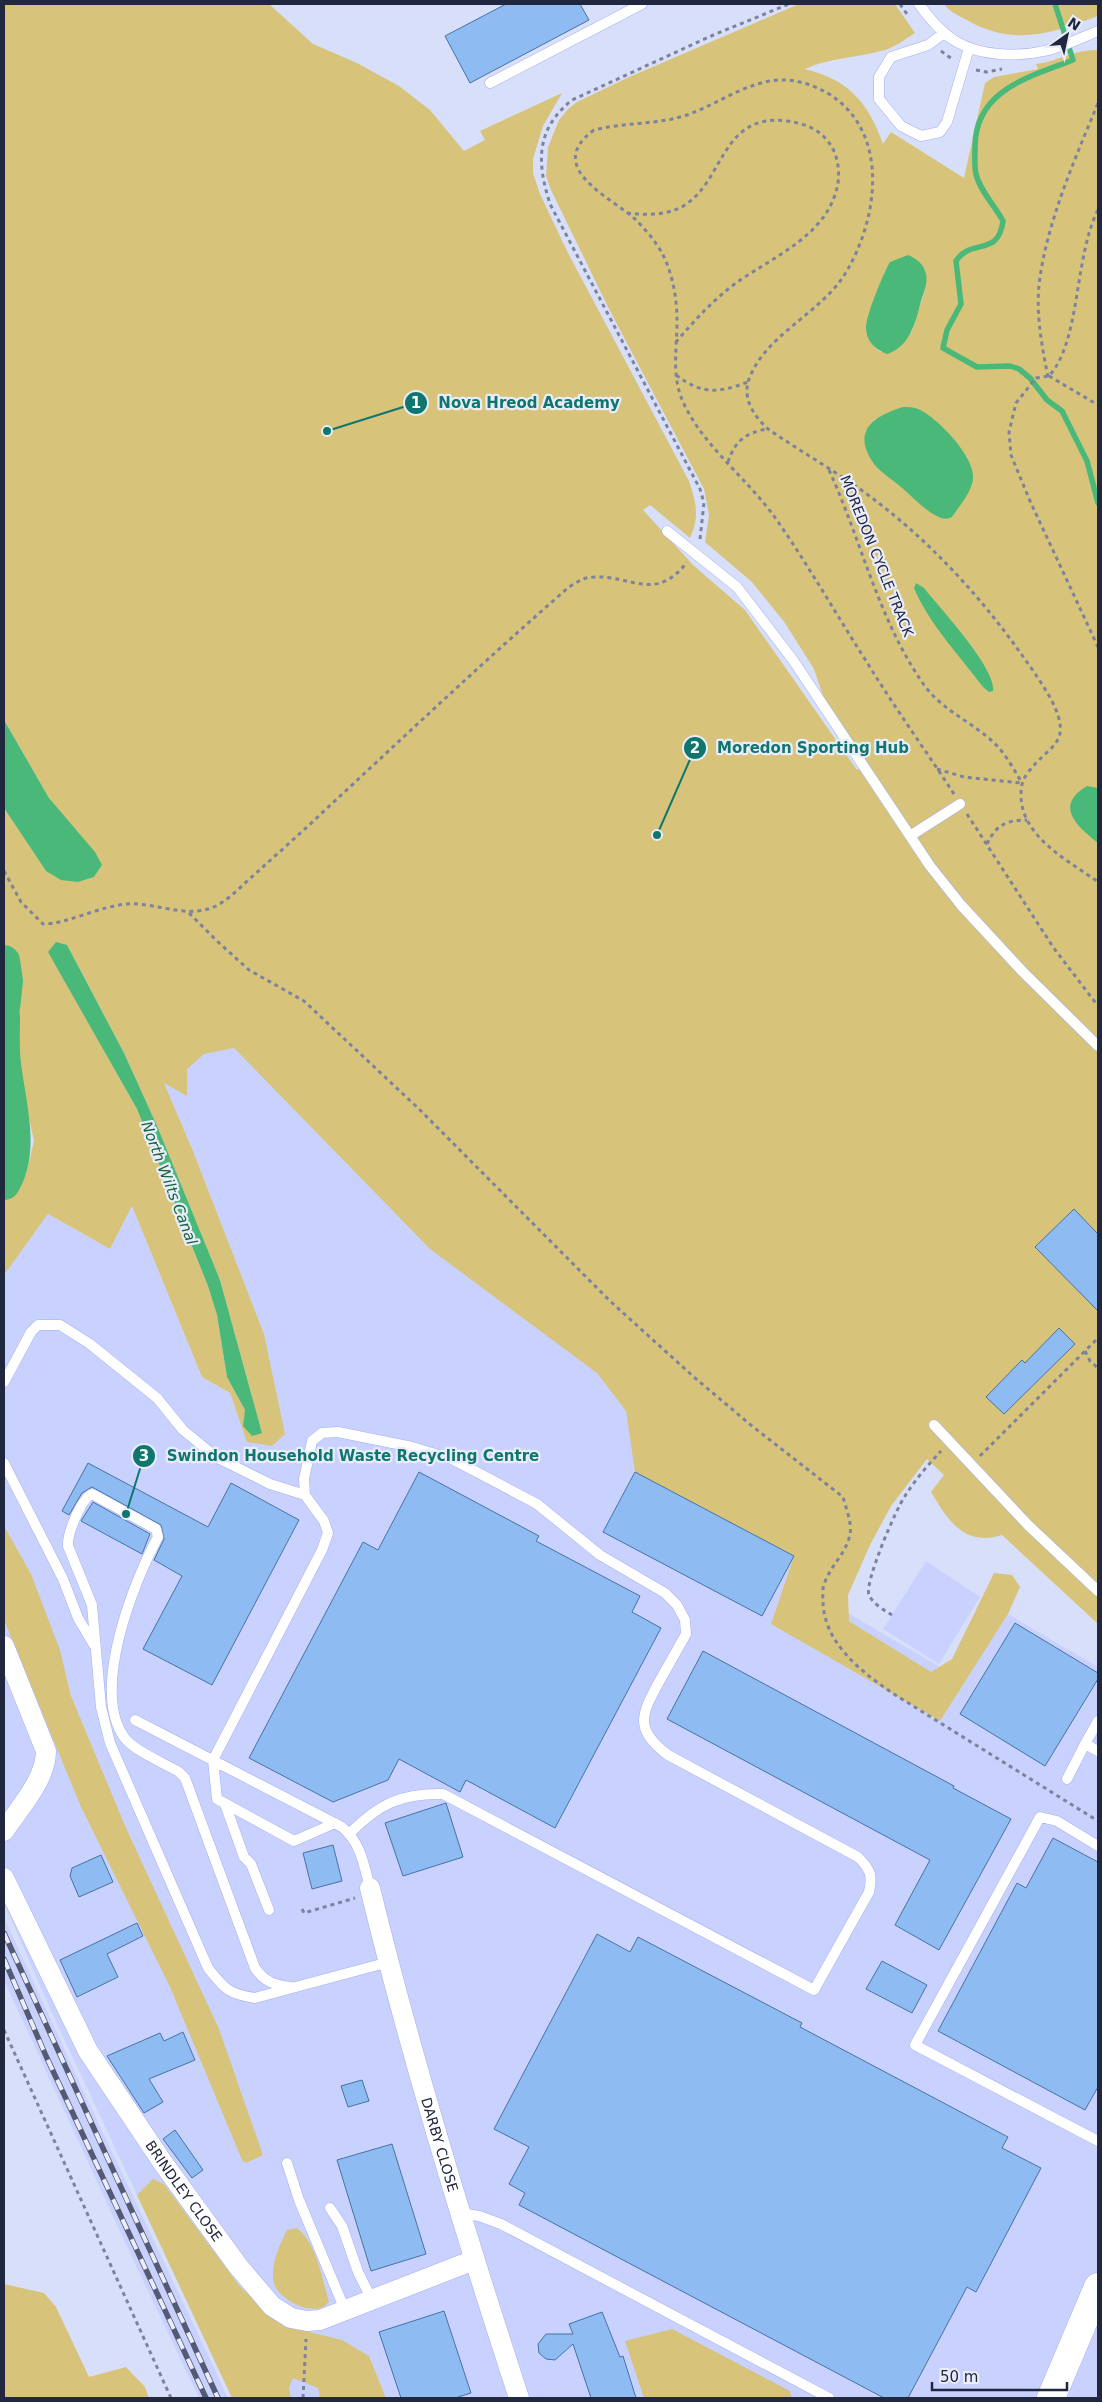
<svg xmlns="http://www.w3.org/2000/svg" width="1102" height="2402" font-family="'DejaVu Sans',sans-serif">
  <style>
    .built { fill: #c9d2ff }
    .green { fill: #d7c47a; fill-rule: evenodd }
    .water { fill: #4ab879 }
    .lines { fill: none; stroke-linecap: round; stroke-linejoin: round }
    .stream { stroke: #4ab879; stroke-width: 5.5 }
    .river { stroke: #4ab879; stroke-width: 32 }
    .building { fill: #8fbbf3; stroke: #4871a4 }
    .lane-casing { stroke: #a2aff0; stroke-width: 11 }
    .street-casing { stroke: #a2aff0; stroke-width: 21 }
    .secondary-casing { stroke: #a2aff0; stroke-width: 29 }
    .path { stroke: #7d839d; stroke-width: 3; stroke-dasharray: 4 4; stroke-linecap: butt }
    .lane { stroke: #fff; stroke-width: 10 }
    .street { stroke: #fff; stroke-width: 20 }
    .secondary { stroke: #fff; stroke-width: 28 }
    .rail-casing { stroke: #545a73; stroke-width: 5.5 }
    .rail { stroke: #e9ecfa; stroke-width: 4; stroke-dasharray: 11; stroke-linecap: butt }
    .labels { text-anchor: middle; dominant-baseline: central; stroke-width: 4.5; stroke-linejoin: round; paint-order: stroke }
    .street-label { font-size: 14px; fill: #222740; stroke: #e9ecfa }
    .water-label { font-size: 15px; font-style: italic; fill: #15643b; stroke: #e9ecfa }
    .leader { fill: none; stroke: #0f766e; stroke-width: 2 }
    .callout-dot { fill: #0f766e; stroke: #e9ecfa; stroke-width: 2 }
    .mark-label { font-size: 15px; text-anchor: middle; font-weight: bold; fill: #fff }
    .callout-label { font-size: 15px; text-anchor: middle; font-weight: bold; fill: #0f766e; stroke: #e9ecfa; stroke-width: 4.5; stroke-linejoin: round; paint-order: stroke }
  </style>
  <rect width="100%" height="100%" fill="#d8dffa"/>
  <path class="built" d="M229,1029l619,500 -36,63 152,89 44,-67 90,53v731h-866l-181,-387 -47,-108v-628l44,-61 62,35 22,-43 70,171 28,16 17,49 17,-108 -71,-183 -35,-82z
    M926,1561l54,36 -41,67 -56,-35z
    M4,1917l83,182 141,299h-29l-70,-147 -125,-271z"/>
  <path class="green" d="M4,4h265l44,40 44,19 42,23 31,24 34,41 21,-11 -5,-9 82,-38 -19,33 -10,33v14l7,21 27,57 122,230c7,21 11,36 1,57l-40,-33 -7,5 50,55 52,45 112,160 10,-7 -44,-67 -9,-27 -29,-46 -33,-41 -47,-40 4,-27 -5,-26 -94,-178 -59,-121 -5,-14 2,-29 11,-27 9,-11 9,-7 50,-24 172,-74h96l20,29c-11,7 -21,15 -34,18 -26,7 -52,7 -76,18 44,11 63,33 78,75l8,-12 73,46 21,-95 9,-6 44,-8 -2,-5c23,-3 39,-15 62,-14v1574l-96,-89c-37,12 -54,-14 -71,-43l13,-17 -17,-16 -36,47 -21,39 -22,50 1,26 82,51 21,-13 42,-86 18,2 8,12 -12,27 -68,107 -169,-97 23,-68 -159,-84 -9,-61 -29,-38 -167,-124 -196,-201 -30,6 -17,15v27l-23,-13 29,68 71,183 21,100 -13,12 -25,-4 -17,-49 -28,-16 -70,-171 -22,43 -62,-35 -44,61v-73l22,-28 8,-33 -20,-92 4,-71 -14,-28v-142l42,63 32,11 16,-5 8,-12 -53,-67 -45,-78zM885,271l40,19 -13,41 -13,17 -18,4c-28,-17 -4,-57 4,-81zM875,419l64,6 28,32 4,29 -19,31h-12l-67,-55 -8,-30zM67,945l57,108 34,75 62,152 42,153 -17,-23 -18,-33 -10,-62 -9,-29 -71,-177 -88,-157z
    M944,4h154v12c-47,18 -86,31 -133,3 -8,-4 -16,-8 -21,-15z
    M4,1526l27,48 29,76 11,46 55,132 93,201 44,126 -17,8 -4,-3 -72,-173 -89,-180 -77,-187z
    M153,2179l11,5 77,104 44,38 57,14 27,16 17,42h-66l-2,-10 -25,-10 -4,10 2,10h-59l-95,-203z
    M297,2228c20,16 25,50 32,74 -2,2 -6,6 -9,6 -17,5 -47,-13 -47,-30 -1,-18 7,-33 14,-48z
    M4,2284l40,9 12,14 33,70 37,-10 19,20 4,11h-145z
    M672,2329l118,62 2,7h-148l-19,-57z"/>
  <path class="water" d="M908,255c9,4 16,9 18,19 2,8 -2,18 -5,27 -5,20 -11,46 -34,53 -11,-4 -21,-13 -21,-26 0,-13 17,-54 24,-66z
    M903,407c5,0 10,0 15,2 19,8 55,46 55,67 1,14 -14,30 -21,41 -4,2 -7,2 -11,1 -15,-6 -28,-21 -40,-31 -9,-8 -23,-16 -29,-26 -20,-32 3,-45 31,-54z
    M916,583l8,5c15,19 73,81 69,103l-4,1 -6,-5c-23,-31 -54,-63 -69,-99z
    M4,720l45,78 46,54 7,13 -8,12 -16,5 -17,-2 -15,-9 -42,-63z
    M1087,786l11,2v55c-20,-16 -45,-37 -11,-57z
    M56,942l11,3 57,108 34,75 62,152 42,153 -10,3 -9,-10 2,-16 -18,-33 -10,-62 -9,-29 -71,-177 -89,-157z"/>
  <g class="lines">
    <path class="stream" d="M1055,4l18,56c-44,17 -98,30 -98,87 0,9 -1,19 1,27 4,17 19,32 27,47 -5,37 -31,16 -47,40l5,43 -14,26 -4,18 34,19 33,-1 9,3 11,9 17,22 15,11 25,50 11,42"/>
    <path class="river" d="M4,961l3,20 -3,27
      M4,1017c0,16 -1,31 1,47 4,38 20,85 -1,120"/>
  </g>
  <path class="building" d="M506,4h74l9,16 -119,63 -25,-47z
    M1074,1209l24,25v77l-63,-64z
    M1059,1328l16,16 -71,70 -18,-17 36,-37 3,3z
    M88,1463l120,64 23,-44 68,37 -87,165 -69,-36 39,-73 -28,-16 10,-21 -3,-14 -69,-38 -10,6 -13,22 -7,-4z
    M419,1472l120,64 -3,5 104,55 -8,16 29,16 -106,200 -89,-48 -6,12 -61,-33 -11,21 -55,22 -84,-44 114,-216 15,8z
    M635,1472l159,84 -32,60 -159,-84z
    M93,1502l57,32 -8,20 -61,-33z
    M1015,1623l83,50v6l-53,87 -85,-52z
    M703,1651l251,135 -1,2 58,31 -72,131 -44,-25 35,-65 -263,-141z
    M446,1803l17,54 -60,19 -18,-53z
    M1053,1838l45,24v225l-13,23 -147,-79 79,-148 9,5z
    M333,1845l9,36 -30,8 -9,-36z
    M101,1855l12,27 -34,15 -9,-21 2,-8z
    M137,1923l6,13 -36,18 11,23 -41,20 -17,-37z
    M597,1934l33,18 8,-15 164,86 -2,4 208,110 -6,11 39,20 -65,124 -9,-5 -59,111h-24l-365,-193 6,-12 -16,-9 20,-37 -35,-18z
    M882,1961l45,24 -15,28 -46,-24z
    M183,2032l12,28 -46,19 14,23 -19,11 -37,-57 53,-23 4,8z
    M362,2080l7,21 -21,6 -7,-21z
    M175,2130l28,40 -11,8 -29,-39z
    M392,2144l34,110 -55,17 -34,-111z
    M444,2311l27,82 -16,5h-54l-22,-66z
    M602,2312l18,45 3,-1 13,42h-45l-18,-54 -18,16 -9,-1 -7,-6 -1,-9 8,-10h27l-4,-10z"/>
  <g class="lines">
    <g class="lane-casing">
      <path id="lane" d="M919,4c10,14 22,29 38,38 23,14 61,15 87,9 18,-4 37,-13 54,-20
        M944,33l-16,12 -37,12 -12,20v22l22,27 20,10 19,-4 7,-10 22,-74
        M490,83l152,-79
        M667,531l70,56 56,73 137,206 31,39 62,67 75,74
        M910,836l50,-32
        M4,1382l27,-50 7,-7h22l30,19 67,54 26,32 33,27 54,27 35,11
        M934,1425l94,100 70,66
        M4,1463l59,116 15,39 16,27
        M135,1720l207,107c19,16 22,38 28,61
        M1098,1721l-13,23 13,7
        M1067,1779l18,-35
        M225,1804l19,53 7,7 18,46
        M335,1823l-41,18 -77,-42 -4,-39 109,-210 6,-17 -4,-12 -19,-26 -1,-16 8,-38 10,-8 16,-1 74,15 40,12 85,45 63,51 65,38 12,12 8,15 1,14c-9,16 -18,32 -27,48 -18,33 -25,47 9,73l190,102c12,12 15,18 11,35l-55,98 -371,-196c-42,-1 -64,10 -93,39
        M1098,1846l-41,-25 -17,-4 -125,228 183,96
        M291,1987c-17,-2 -26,-5 -36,-19l-70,-190 -6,-6c-15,-9 -45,-21 -55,-35 -33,-47 9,-154 34,-200l-2,-8 -64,-35c-11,5 -25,40 -24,52l24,59 9,102 9,36 98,225c17,21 20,26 47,30l134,-36
        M287,2163l12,37 46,110
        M330,2208l12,18 16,46 14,28
        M460,2213l19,3 22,8 328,174"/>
    </g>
    <g class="street-casing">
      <g id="street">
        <path d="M4,1646l42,105c0,29 -27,57 -42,80"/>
        <path id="s1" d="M4,1878l84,173 75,112 75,103 34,40 19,12 16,3 13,-1 154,-60"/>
        <path id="s2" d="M370,1888c42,173 94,342 149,510"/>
      </g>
    </g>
    <g class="secondary-casing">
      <path id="secondary" d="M1051,2398l47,-111"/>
    </g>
    <path class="path" d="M900,4l7,10
      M941,51l11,8
      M976,70l10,2 16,-3
      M1098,210c-24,46 -17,131 -49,166l-13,2 -20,25 -7,29 2,23 19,46 68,146
      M627,213c20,2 40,3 58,-8 40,-26 36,-92 102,-84 15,2 30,7 40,19 10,12 13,28 11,43 -9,52 -64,73 -102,100 -23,17 -41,37 -60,59
      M676,375c27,20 42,18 72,7
      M1049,376l49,29
      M1048,377c-6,-30 -12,-61 -9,-92 7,-61 36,-126 59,-182
      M728,462c7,-21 17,-29 39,-33
      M829,470c32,70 49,148 93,212 18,27 45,37 69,58 13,11 22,28 31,43
      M700,539l4,-36 -4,-14 -150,-285c-13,-41 -15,-74 22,-104l139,-64 78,-32
      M937,769l27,8 57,6
      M954,794c-28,-43 -59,-86 -86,-130 -31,-48 -59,-98 -92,-145 -28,-40 -71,-71 -92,-115 -13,-27 -7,-54 -7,-83 0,-22 -4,-46 -14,-66 -6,-12 -17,-25 -27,-35 -23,-22 -94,-52 -42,-90 31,-8 63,-5 93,-15 31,-11 59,-33 92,-35 17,-1 35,5 50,14 62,39 49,126 16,180 -25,40 -79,60 -96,105 -7,20 5,37 19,50 29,20 60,38 89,58 61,43 113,97 157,157 13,18 27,37 38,57 22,45 -4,43 -25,73 -5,7 -6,12 -6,21 0,42 48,66 77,87
      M967,814l86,133 45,59
      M987,844c9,-19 19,-24 40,-24
      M4,871l17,31 22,22c24,0 57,-18 84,-20 30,-2 60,16 89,2 14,-7 26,-21 38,-31 23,-21 47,-42 70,-64 81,-75 161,-151 245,-224 8,-5 15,-10 25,-10 37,-2 62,26 93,-15
      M189,913l28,28 32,29 55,31 115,108 191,192 85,77 57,48 91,71c3,11 9,26 7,37 -3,19 -21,33 -26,51 -2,5 -1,11 -1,15 0,44 41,74 74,96l201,125
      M1085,1351l5,10 8,7
      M980,1456l118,-118
      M892,1615c-8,-5 -19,-11 -23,-20 -5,-12 27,-86 36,-99 10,-16 23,-31 36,-45
      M302,1909l2,4 51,-15
      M4,2030l167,368
      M303,2398l3,-59"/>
    <use href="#lane" class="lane"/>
    <use href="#street" class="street"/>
    <use href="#secondary" class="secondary"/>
    <g class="rail-casing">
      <path id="rail" d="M4,1933l214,465
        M4,1959l42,97 160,342"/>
    </g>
    <use href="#rail" class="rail"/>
  </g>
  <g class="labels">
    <g class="street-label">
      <text transform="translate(877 556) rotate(68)">MOREDON CYCLE TRACK</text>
      <text stroke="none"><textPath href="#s2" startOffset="266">DARBY CLOSE</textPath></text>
      <text stroke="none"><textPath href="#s1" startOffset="362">BRINDLEY CLOSE</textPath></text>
    </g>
    <g class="water-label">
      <text transform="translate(169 1183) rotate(69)">North Wilts Canal</text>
    </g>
  </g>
  <path class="leader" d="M327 431L416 403M657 835L695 748M126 1514L144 1456"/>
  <g class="callout-dot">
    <circle cx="327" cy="431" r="5"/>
    <circle cx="657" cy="835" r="5"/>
    <circle cx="126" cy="1514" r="5"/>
    <circle cx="416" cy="403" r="12"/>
    <circle cx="695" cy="748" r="12"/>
    <circle cx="144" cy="1456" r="12"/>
  </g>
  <g class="mark-label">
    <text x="416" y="408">1</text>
    <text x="695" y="753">2</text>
    <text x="144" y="1461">3</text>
  </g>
  <g class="callout-label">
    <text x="529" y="408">Nova Hreod Academy</text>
    <text x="813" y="753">Moredon Sporting Hub</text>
    <text x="353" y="1461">Swindon Household Waste Recycling Centre</text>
  </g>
  <rect width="1102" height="2402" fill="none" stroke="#222740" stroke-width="10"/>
  <g transform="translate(1067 35) rotate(33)" stroke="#e9ecfa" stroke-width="4" paint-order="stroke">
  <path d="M0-4L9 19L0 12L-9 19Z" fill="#222740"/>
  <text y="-8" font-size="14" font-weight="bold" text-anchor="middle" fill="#222740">N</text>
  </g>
  <path d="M932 2382v8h135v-8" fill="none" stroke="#222740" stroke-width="2.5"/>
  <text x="940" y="2382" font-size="15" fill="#222740" stroke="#e9ecfa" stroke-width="4" paint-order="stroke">50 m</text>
</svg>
